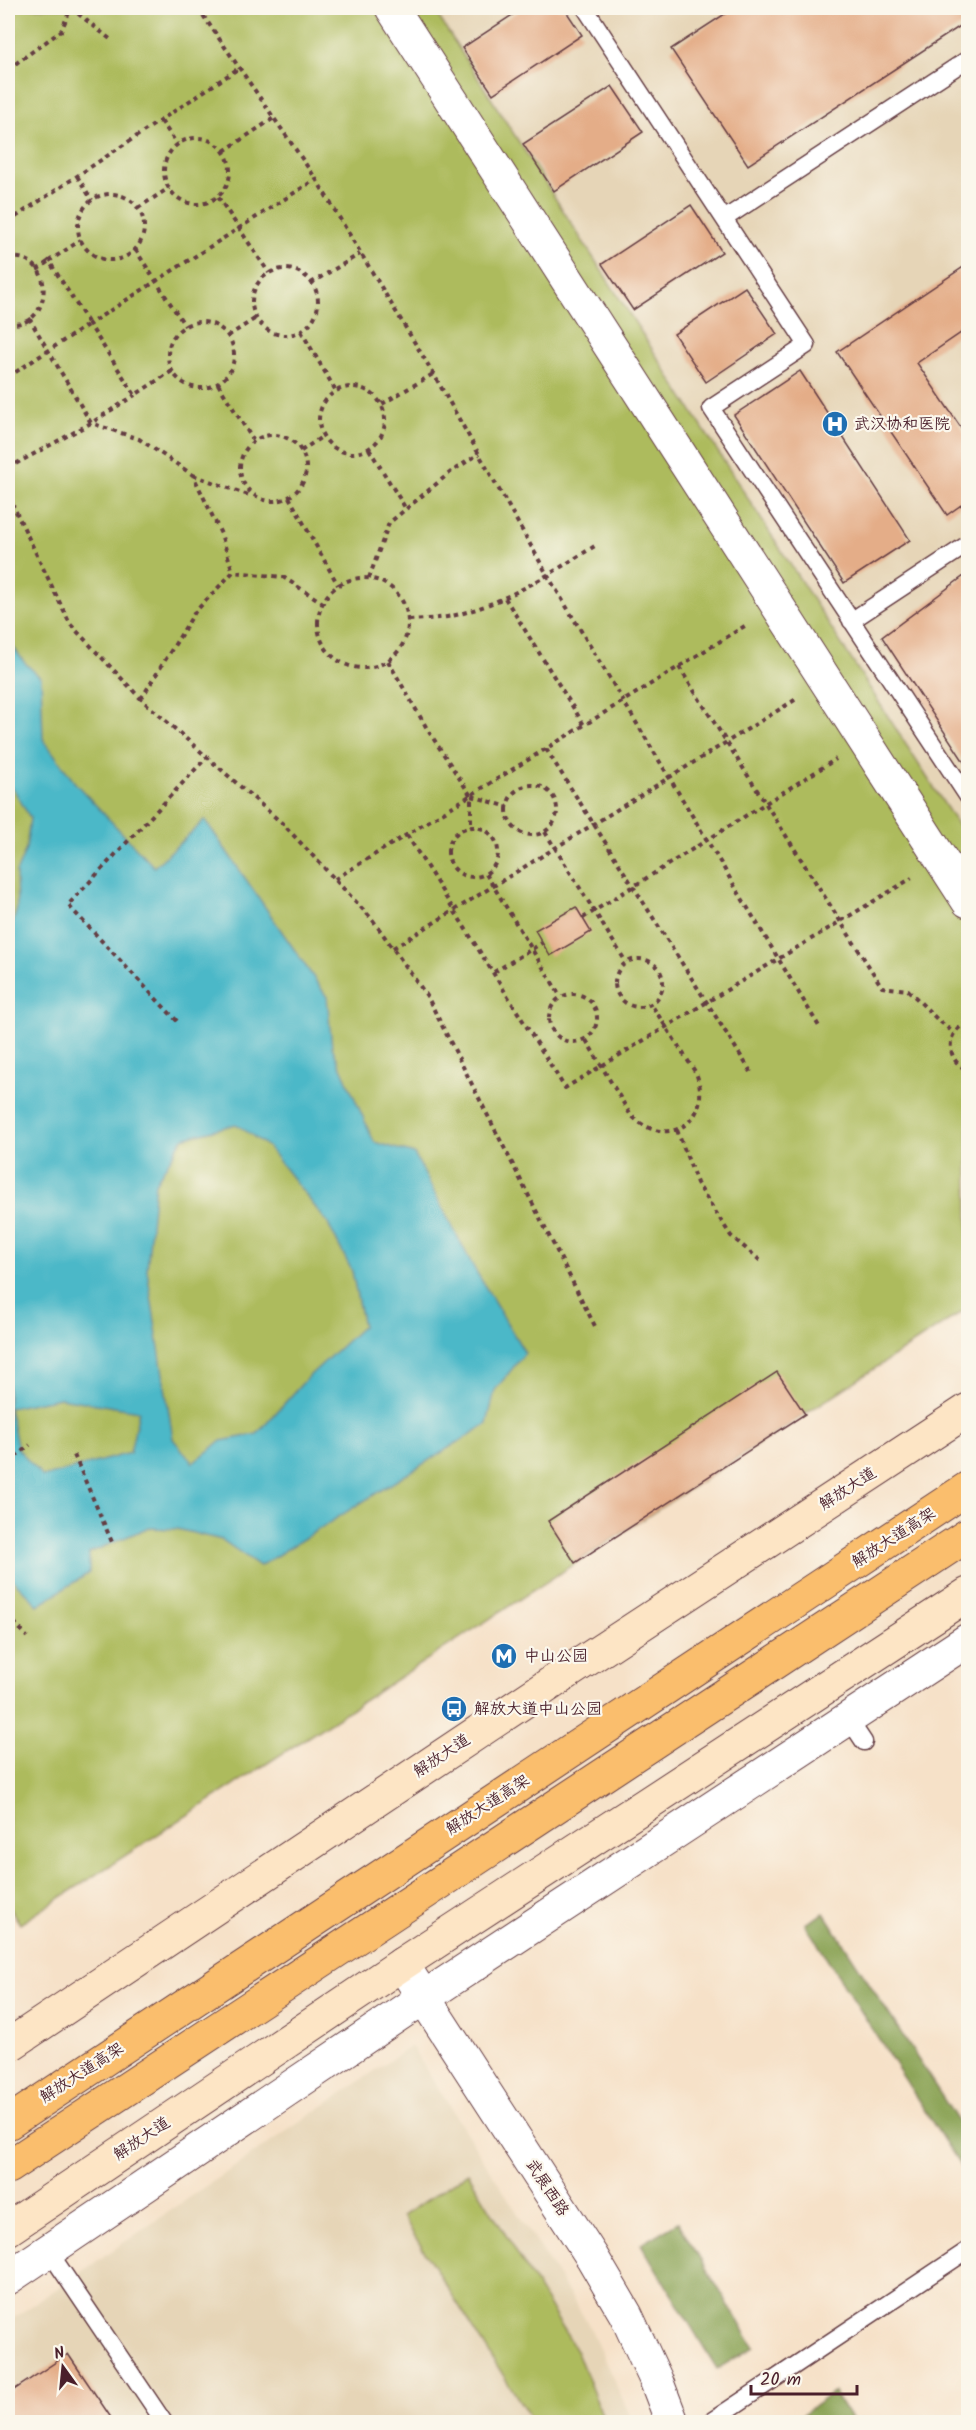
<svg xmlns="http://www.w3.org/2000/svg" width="976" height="2430" font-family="Kalam,'LXGW WenKai TC',sans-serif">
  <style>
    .built { fill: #e6d5b7 }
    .green { fill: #adbb5d; stroke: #7c6d44; stroke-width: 1.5 }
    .forest { fill: #8aa354; stroke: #6a6140; stroke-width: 1.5 }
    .water { fill: #4cb8c8; stroke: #4b6c7a; stroke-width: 1.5; fill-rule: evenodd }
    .building { fill: #e4ad88 }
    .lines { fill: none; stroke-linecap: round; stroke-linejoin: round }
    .service-casing { stroke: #643c43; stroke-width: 19 }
    .minor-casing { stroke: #643c43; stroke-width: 35 }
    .tertiary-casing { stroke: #643c43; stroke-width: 35 }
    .secondary-casing { stroke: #643c43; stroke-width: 35 }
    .primary-casing { stroke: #643c43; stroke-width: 35 }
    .path { stroke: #643c43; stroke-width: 4; stroke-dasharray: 4.5 4.5; stroke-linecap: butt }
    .service { stroke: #fff; stroke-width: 16 }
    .minor { stroke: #fff; stroke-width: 33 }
    .tertiary { stroke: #fff; stroke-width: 33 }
    .secondary { stroke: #fde5c5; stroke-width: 33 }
    .primary { stroke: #fabe6d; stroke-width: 33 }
    .labels { text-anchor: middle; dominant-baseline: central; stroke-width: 4.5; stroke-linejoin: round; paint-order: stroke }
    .poi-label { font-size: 16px; fill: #4a1f2b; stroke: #fbf7ec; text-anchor: start }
    .street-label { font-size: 16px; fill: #4a1f2b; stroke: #fbf7ec }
  </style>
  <rect width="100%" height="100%" fill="#fbf7ec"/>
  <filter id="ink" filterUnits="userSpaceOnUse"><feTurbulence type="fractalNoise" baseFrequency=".0167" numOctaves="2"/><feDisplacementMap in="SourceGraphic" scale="12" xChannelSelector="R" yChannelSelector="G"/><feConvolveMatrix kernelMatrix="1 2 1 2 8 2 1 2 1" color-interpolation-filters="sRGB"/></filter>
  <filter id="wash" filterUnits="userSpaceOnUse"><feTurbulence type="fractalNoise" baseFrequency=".008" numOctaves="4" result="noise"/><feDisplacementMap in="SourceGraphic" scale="24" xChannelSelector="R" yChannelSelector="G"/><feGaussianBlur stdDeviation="1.35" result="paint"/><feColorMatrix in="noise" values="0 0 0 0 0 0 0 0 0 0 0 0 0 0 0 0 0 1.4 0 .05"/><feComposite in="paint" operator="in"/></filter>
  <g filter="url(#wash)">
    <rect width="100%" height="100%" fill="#f6e1c8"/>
    <path class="built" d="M433,8h535v833z
      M411,2046l176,276 46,100h-625v-100z"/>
    <path class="green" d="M8,8h425l535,833v467l-948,616 -12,-19z
      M468,2173l108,177 29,72h-72l-131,-206z"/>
    <path class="forest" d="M824,1913l144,224v41l-163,-254z
      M678,2222l76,125 -37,22 -76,-125z
      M834,2392l19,30h-62z"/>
    <path class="water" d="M8,639l16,23 17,16 2,61 32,44 79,84 51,-47 122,177 5,50 42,95 40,12 60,114 51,85 -30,37 -8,34 -227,142 -38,-26 -45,-11 -30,-1 -58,25v20l-51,32 -30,-30v-637l9,-29 -1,-36 10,-24 4,-31 -16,-28 -6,-4zM236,1124l32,23 59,75 25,49 11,55 -55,51 -51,57 -36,7 -28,22 -20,-24 -26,-169 8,-87 28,-45zM60,1398l79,13 -9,42 -87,24 -25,-28 -9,-41z"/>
    <g id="blocks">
      <path class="building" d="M523,8h41l18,27 -89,59 -31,-46z
        M734,8h234v13l-220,144 -77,-116z
        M612,86l31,46 -89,59 -31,-47z
        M691,205l31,47 -89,58 -31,-46z
        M968,264v64l-51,35 51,75v62l-21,15 -110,-163z
        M745,287l32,47 -71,48 -32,-48z
        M800,371l110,169 -66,43 -110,-168z
        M968,573v195l-86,-131z
        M576,907l15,25 -41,24 -15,-26z
        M777,1372l28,42 -230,149 -27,-42z
        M68,2354l46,68h-106v-28z"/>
    </g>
  </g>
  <g filter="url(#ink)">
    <use href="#blocks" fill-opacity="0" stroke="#643c43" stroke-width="1.5"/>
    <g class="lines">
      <g class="service-casing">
        <path id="service" d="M585,8l222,337 -96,63 257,389
          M724,219l244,-160
          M851,621l117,-77
          M848,1718l16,24
          M48,2250l116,172
          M710,2422l258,-172"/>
      </g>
      <g class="minor-casing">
        <path id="minor" d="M392,8l576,893
          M8,2278l415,-280 545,-358"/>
      </g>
      <g class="tertiary-casing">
        <path id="tertiary" d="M402,1964l190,293 34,58 30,65 16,42"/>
      </g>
      <g class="secondary-casing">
        <path id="secondary" d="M8,2046l545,-364 415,-272
          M8,2229l394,-265 566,-370"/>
      </g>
      <g class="primary-casing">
        <path id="primary" d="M8,2123l960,-635
          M8,2167l960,-632"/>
      </g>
      <path class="path" d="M71,8l39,31
        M198,8l118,171 117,194 115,203 272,452
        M8,69l53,-38 10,-23
        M161,121l16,23
        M164 171a33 33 0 1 1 66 0a33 33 0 1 1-66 0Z
        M224,151l50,-33
        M77,176l15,24
        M78 227a33 33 0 1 1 66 0a33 33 0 1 1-66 0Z
        M218,197l51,76
        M138,208l31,-20
        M8,222l231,-154
        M135,249l50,77
        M8,258c50,-7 45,74 0,65
        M252 302a33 33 0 1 1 66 0a33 33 0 1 1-66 0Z
        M37,270l12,-9
        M311,283l49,-29
        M29,318l62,105 44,-28
        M168 355a33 33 0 1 1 66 0a33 33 0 1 1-66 0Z
        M301,331l35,60
        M228,336l28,-18
        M172,371l-37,24 -46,-71 227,-145
        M8,377l81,-53 -40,-63 32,-21
        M218,384l35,56
        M319 420a33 33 0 1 1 66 0a33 33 0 1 1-66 0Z
        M382,404l51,-30
        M240 468a33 33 0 1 1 66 0a33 33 0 1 1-66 0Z
        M369,449l37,60
        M301,451l22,-15
        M8,468l83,-45 48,16 54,36 28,59 12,38
        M193,475l58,21
        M8,495l62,129 71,75 142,125 89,95 55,77 170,334
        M289,497l49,88
        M318 623a45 45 0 1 1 90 0a45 45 0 1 1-90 0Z
        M369,578l20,-55 63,-52 27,-17
        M505,598l79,127
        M409,620c15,-1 32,-1 47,-5 52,-13 97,-43 142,-71
        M388,661l41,71 42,64v31
        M679,667l203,320 26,3 29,29 17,14
        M141,699l54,-87 38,-40 50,5 40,26
        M546,749l205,323
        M507 810a25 25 0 1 1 50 0a25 25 0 1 1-50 0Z
        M472,796l36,11
        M448 852a25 25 0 1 1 50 0a25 25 0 1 1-50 0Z
        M545,832l81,130
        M407,835l158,253 347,-210
        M486,874l75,123
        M335,879l413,-255
        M583,918l253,-159
        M393,948l405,-250
        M615 983a24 24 0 1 1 48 0a24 24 0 1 1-48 0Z
        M494,972l48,-29
        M549 1018a24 24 0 1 1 48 0a24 24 0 1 1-48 0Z
        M177,1021l-109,-116 139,-148
        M968,1023c-24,8 -22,39 0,47
        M586,1040l44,74c35,38 85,8 66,-41l-45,-69
        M677,1130l20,53 34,53 31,26
        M74,1455l38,87
        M8,1462l22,-17
        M8,1615l19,22"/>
      <use href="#service" class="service"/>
      <use href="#minor" class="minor"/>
      <use href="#tertiary" class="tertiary"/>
      <use href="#secondary" class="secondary"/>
      <use href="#primary" class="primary"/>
    </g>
  </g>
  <defs>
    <g id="hospital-disc" transform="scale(1.35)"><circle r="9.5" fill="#1f6fb2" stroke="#fbf7ec"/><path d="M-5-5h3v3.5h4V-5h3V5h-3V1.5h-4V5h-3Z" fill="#fff"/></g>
    <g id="metro-disc" transform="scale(1.35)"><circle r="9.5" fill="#1f6fb2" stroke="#fbf7ec"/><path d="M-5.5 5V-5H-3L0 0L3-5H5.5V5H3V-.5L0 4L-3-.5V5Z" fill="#fff"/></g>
    <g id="bus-disc" transform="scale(1.35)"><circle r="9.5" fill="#1f6fb2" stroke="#fbf7ec"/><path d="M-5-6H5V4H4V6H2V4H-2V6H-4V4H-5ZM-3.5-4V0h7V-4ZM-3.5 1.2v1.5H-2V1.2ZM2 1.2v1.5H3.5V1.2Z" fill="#fff"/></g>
  </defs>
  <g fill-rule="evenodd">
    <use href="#hospital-disc" x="835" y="424"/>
    <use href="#metro-disc" x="504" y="1656"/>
    <use href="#bus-disc" x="454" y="1709"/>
  </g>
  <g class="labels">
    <g class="poi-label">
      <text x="854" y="424">武汉协和医院</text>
      <text x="524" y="1656">中山公园</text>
      <text x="474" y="1709">解放大道中山公园</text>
    </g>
    <g class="street-label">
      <text transform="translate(848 1489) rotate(-33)">解放大道</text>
      <text transform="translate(894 1538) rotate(-33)">解放大道高架</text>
      <text transform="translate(442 1756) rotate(-34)">解放大道</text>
      <text transform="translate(488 1805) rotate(-33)">解放大道高架</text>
      <text transform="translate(82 2073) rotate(-33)">解放大道高架</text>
      <text transform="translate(142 2139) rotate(-34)">解放大道</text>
      <text transform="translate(547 2188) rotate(57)">武展西路</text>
    </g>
  </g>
  <rect width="976" height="2430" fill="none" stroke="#fbf7ec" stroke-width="30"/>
  <g transform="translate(63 2367) rotate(345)" stroke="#fbf7ec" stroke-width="4.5" paint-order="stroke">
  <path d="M0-4.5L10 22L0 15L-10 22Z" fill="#4a1f2b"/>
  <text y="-9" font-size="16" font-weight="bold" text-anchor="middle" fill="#4a1f2b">N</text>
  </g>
  <path d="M751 2385v9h106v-9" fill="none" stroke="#4a1f2b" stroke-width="3"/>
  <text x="760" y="2385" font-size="18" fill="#4a1f2b" stroke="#fbf7ec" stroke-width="4.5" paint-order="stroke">20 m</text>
</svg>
